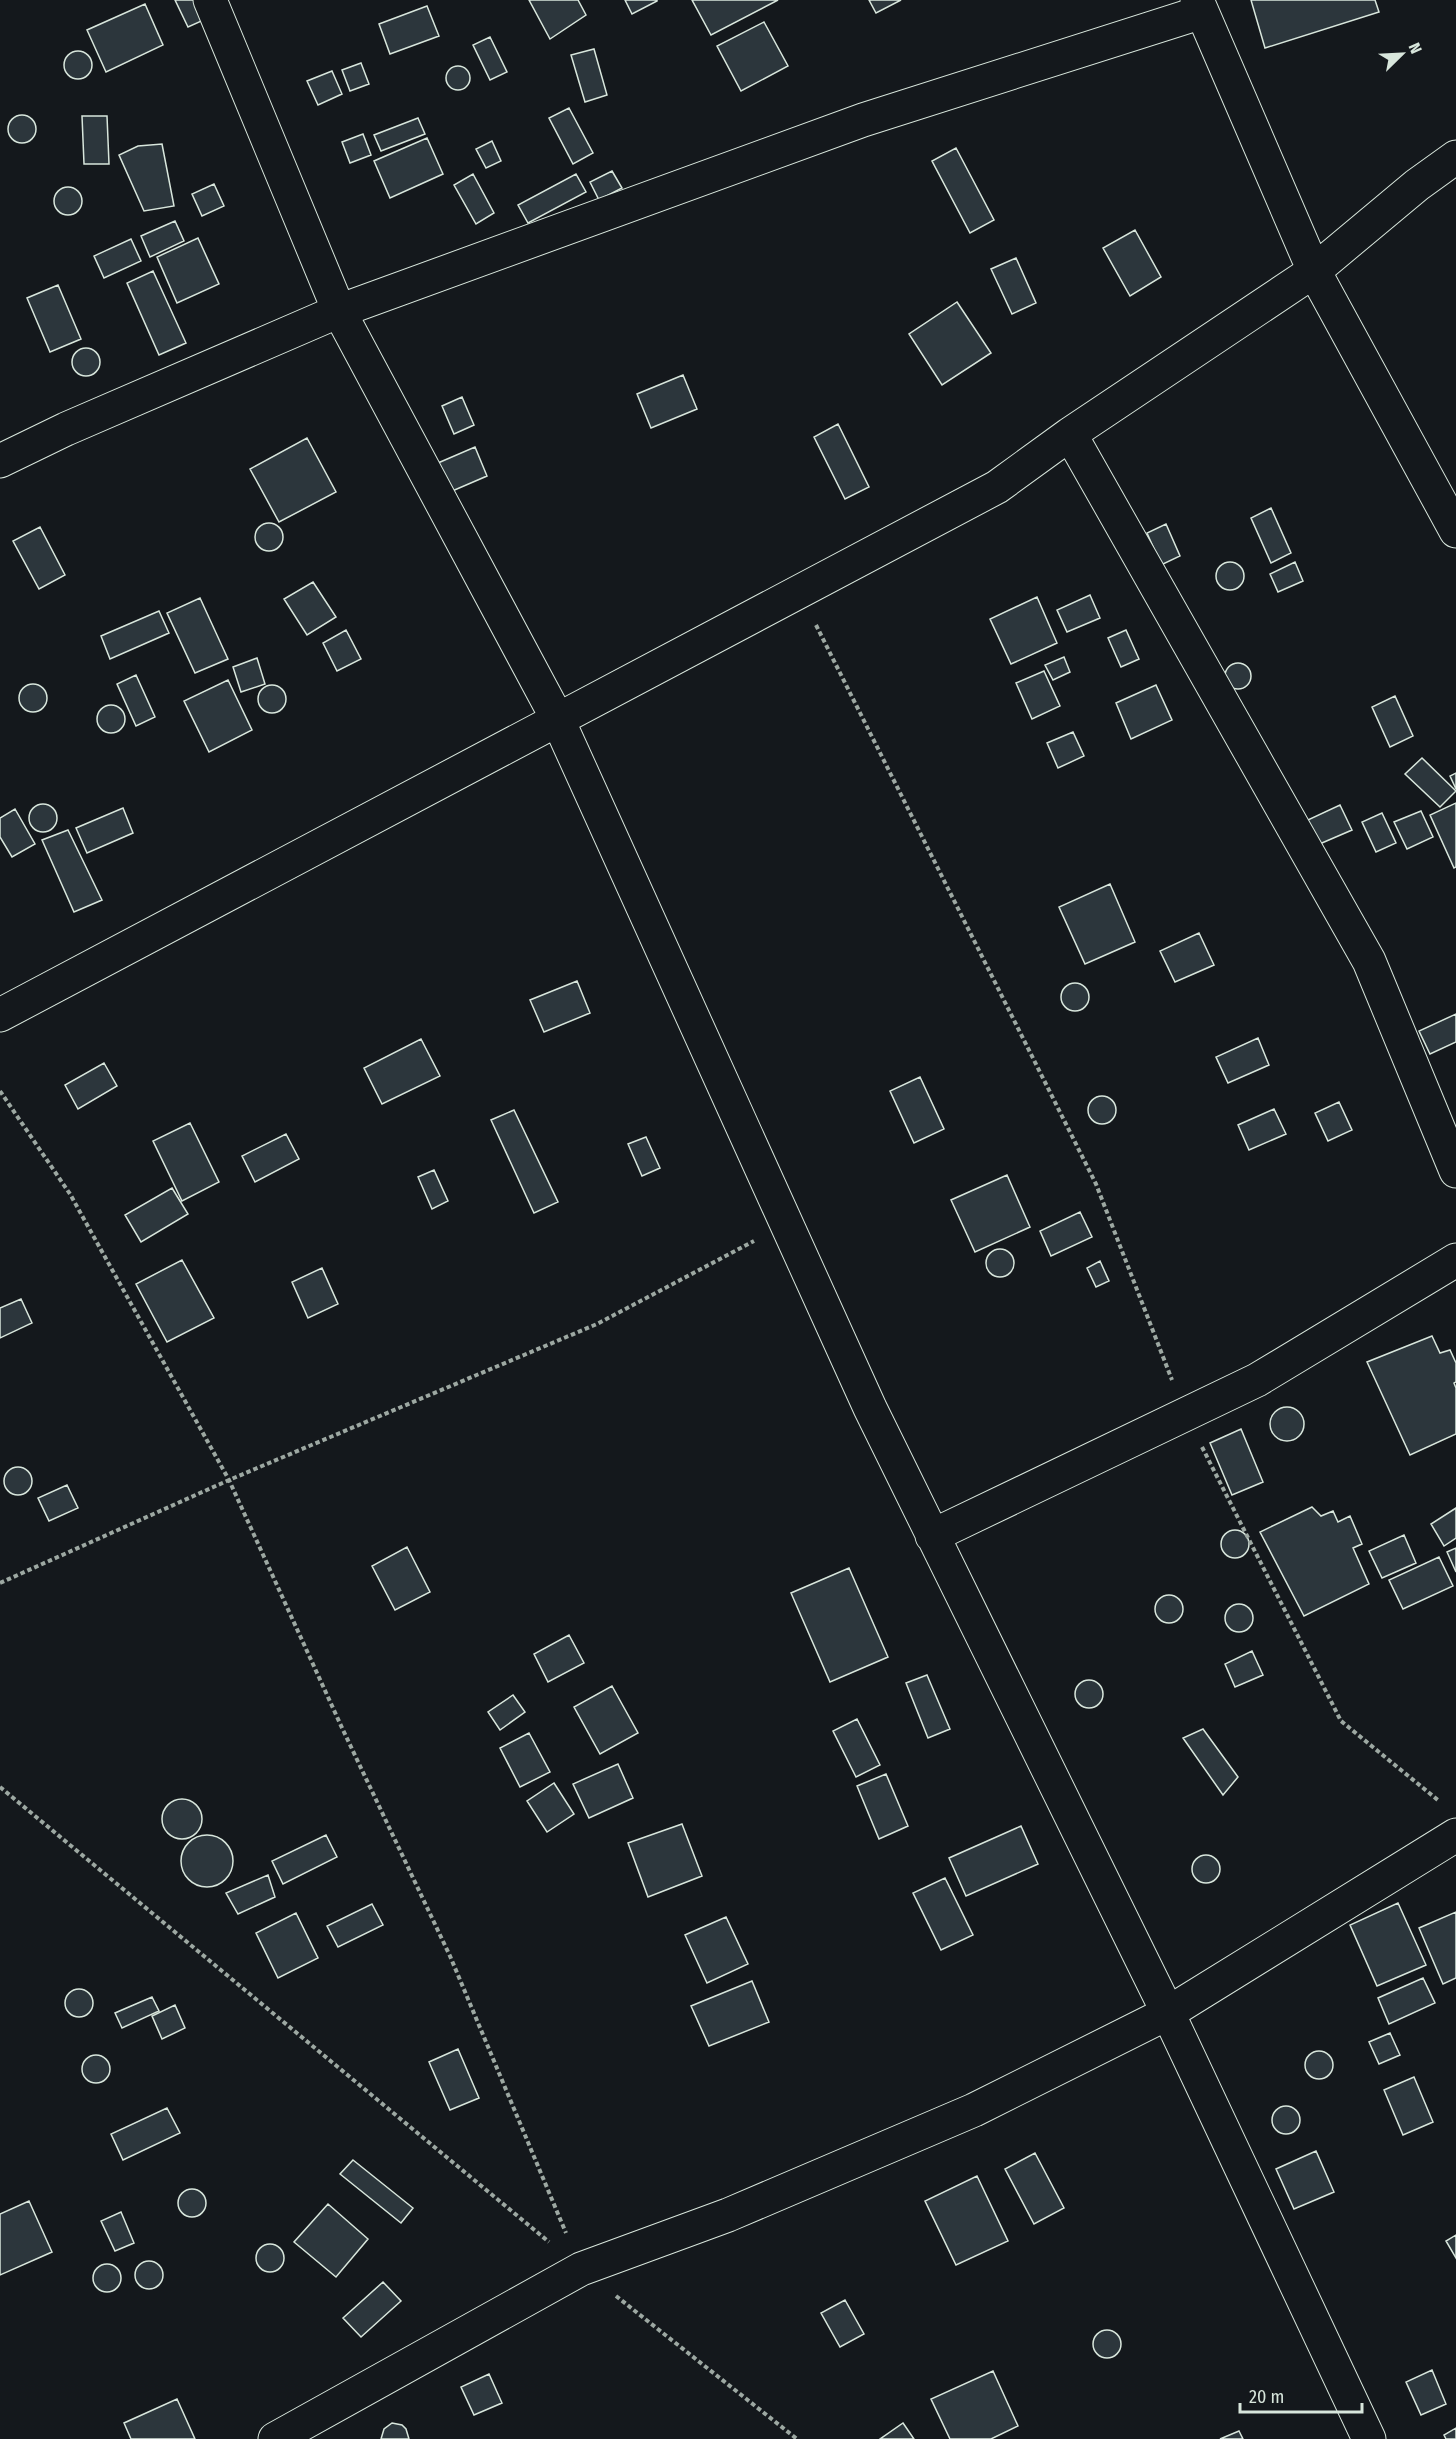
<svg xmlns="http://www.w3.org/2000/svg" width="1456" height="2439" font-family="'Fira Sans Condensed',sans-serif">
  <style>
    .building { fill: #2c363c; stroke: #d8e6dc; stroke-width: 1.5 }
    .lines { fill: none; stroke-linecap: round; stroke-linejoin: round }
    .street-casing { stroke: #d8e6dc; stroke-width: 35 }
    .path { stroke: #9da8a2; stroke-width: 4; stroke-dasharray: 4.5 3; stroke-linecap: butt }
    .street { stroke: #14181c; stroke-width: 33 }
  </style>
  <rect width="100%" height="100%" fill="#14181c"/>
  <path class="building" d="M175,0h22l9,19 -18,8z
    M529,0h49l8,15 -36,24z
    M625,0h32v1l-25,13z
    M692,0h86l-67,35z
    M869,0h32l-25,13z
    M1251,0h124l4,12 -114,36z
    M145,4l18,41 -57,27 -19,-42z
    M427,6l12,30 -49,18 -11,-30z
    M764,22l24,44 -47,25 -24,-45z
    M490,37l17,35 -17,8 -17,-35z
    M594,49l13,46 -22,7 -14,-47z
    M64 65a14 14 0 1 1 28 0a14 14 0 1 1-28 0Z
    M361,63l8,21 -19,7 -8,-21z
    M446 78a12 12 0 1 1 24 0a12 12 0 1 1-24 0Z
    M332,71l10,23 -24,11 -11,-24z
    M569,108l24,45 -20,11 -24,-46z
    M8 129a14 14 0 1 1 28 0a14 14 0 1 1-28 0Z
    M82,116h25l2,48h-25z
    M418,118l7,16 -44,17 -7,-16z
    M363,134l8,21 -21,8 -8,-21z
    M427,138l16,36 -53,24 -16,-37z
    M492,141l9,20 -15,7 -10,-19z
    M162,144l12,62 -30,5 -25,-56 19,-9z
    M956,148l38,72 -24,13 -38,-72z
    M612,171l10,17 -23,12 -9,-18z
    M473,174l21,39 -18,11 -22,-39z
    M576,174l10,18 -58,31 -10,-18z
    M214,184l10,22 -22,10 -10,-22z
    M54 201a14 14 0 1 1 28 0a14 14 0 1 1-28 0Z
    M175,221l9,20 -34,16 -9,-21z
    M1135,230l26,47 -31,19 -27,-48z
    M198,238l21,46 -42,19 -20,-46z
    M131,239l10,22 -37,17 -10,-22z
    M1016,258l20,45 -24,11 -21,-45z
    M153,271l33,72 -27,12 -32,-72z
    M58,285l23,54 -31,13 -23,-54z
    M957,302l34,51 -49,32 -33,-51z
    M72 362a14 14 0 1 1 28 0a14 14 0 1 1-28 0Z
    M683,375l14,34 -46,19 -14,-34z
    M462,397l12,28 -20,9 -12,-28z
    M838,424l31,63 -24,12 -31,-62z
    M307,438l29,54 -57,30 -29,-53z
    M475,447l12,29 -44,19 -12,-29z
    M1271,508l20,45 -20,10 -20,-45z
    M255 537a14 14 0 1 1 28 0a14 14 0 1 1-28 0Z
    M1166,524l14,32 -19,9 -14,-32z
    M40,527l25,48 -26,14 -26,-48z
    M1295,562l8,19 -25,11 -8,-18z
    M1216 576a14 14 0 1 1 28 0a14 14 0 1 1-28 0Z
    M313,582l23,35 -29,18 -23,-36z
    M1090,595l10,23 -33,14 -10,-22z
    M1037,597l20,46 -46,21 -21,-45z
    M200,598l28,61 -33,14 -28,-60z
    M159,611l10,22 -59,26 -9,-23z
    M346,630l15,29 -24,12 -14,-28z
    M1126,630l13,29 -18,8 -13,-29z
    M1064,657l6,15 -17,8 -8,-15z
    M257,658l8,26 -24,8 -8,-25z
    M1225 676a13 13 0 1 1 26 0a13 13 0 1 1-26 0Z
    M1044,671l16,35 -28,13 -16,-36z
    M136,675l19,42 -19,9 -19,-42z
    M228,680l24,50 -43,22 -25,-51z
    M19 698a14 14 0 1 1 28 0a14 14 0 1 1-28 0Z
    M1156,685l16,35 -41,19 -15,-36z
    M258 699a14 14 0 1 1 28 0a14 14 0 1 1-28 0Z
    M1395,696l18,40 -23,11 -18,-40z
    M97 719a14 14 0 1 1 28 0a14 14 0 1 1-28 0Z
    M1073,732l11,24 -26,12 -11,-25z
    M1422,758l34,33 -16,16 -35,-33z
    M1456,773v16l-6,-13z
    M1456,803v64l-2,1 -24,-53z
    M29 818a14 14 0 1 1 28 0a14 14 0 1 1-28 0Z
    M1340,805l12,25 -44,19 -11,-24z
    M123,808l10,25 -46,20 -11,-25z
    M15,809l20,35 -23,13 -12,-20v-19z
    M1421,811l12,26 -26,12 -13,-27z
    M1382,813l14,30 -20,9 -14,-30z
    M68,830l34,70 -28,12 -32,-72z
    M1110,884l25,58 -50,22 -26,-57z
    M1199,933l15,32 -39,17 -15,-31z
    M577,981l13,32 -46,19 -14,-32z
    M1061 997a14 14 0 1 1 28 0a14 14 0 1 1-28 0Z
    M1456,1014v28l-26,12 -11,-23z
    M1258,1038l11,27 -41,18 -12,-26z
    M421,1039l19,37 -58,28 -18,-36z
    M104,1063l13,23 -39,23 -13,-24z
    M920,1077l24,52 -30,14 -24,-52z
    M1088 1110a14 14 0 1 1 28 0a14 14 0 1 1-28 0Z
    M1339,1102l13,28 -24,11 -13,-28z
    M1274,1109l12,25 -37,16 -11,-25z
    M514,1110l44,92 -24,11 -43,-93z
    M190,1123l29,59 -37,19 -29,-60z
    M286,1134l13,25 -44,23 -13,-26z
    M646,1137l14,31 -18,8 -14,-32z
    M434,1170l14,31 -16,8 -14,-32z
    M1007,1175l23,52 -55,25 -24,-52z
    M172,1188l16,26 -47,28 -16,-27z
    M1080,1212l12,25 -41,19 -11,-25z
    M986 1263a14 14 0 1 1 28 0a14 14 0 1 1-28 0Z
    M182,1260l32,58 -47,24 -31,-58z
    M1100,1261l9,20 -13,6 -9,-19z
    M322,1268l16,36 -30,14 -16,-36z
    M21,1299l11,24 -32,15v-30z
    M1432,1336l8,17 10,-3 6,13v19l-2,1 2,5v46l-46,21 -43,-93z
    M1270 1424a17 17 0 1 1 34 0a17 17 0 1 1-34 0Z
    M1241,1429l22,53 -31,13 -22,-52z
    M4 1481a14 14 0 1 1 28 0a14 14 0 1 1-28 0Z
    M67,1485l11,23 -29,13 -11,-23z
    M1312,1507l9,9 12,-5 5,11 12,-6 12,28 -9,4 16,36 -65,32 -44,-84z
    M1456,1508v30l-12,8 -13,-22z
    M1221 1544a14 14 0 1 1 28 0a14 14 0 1 1-28 0Z
    M1404,1535l12,28 -34,15 -13,-27z
    M407,1547l23,45 -35,18 -23,-44z
    M1456,1548v24l-9,-20z
    M1439,1557l14,29 -50,23 -14,-29z
    M849,1568l39,89 -58,25 -39,-89z
    M1155 1609a14 14 0 1 1 28 0a14 14 0 1 1-28 0Z
    M1225 1618a14 14 0 1 1 28 0a14 14 0 1 1-28 0Z
    M569,1635l15,28 -36,19 -14,-28z
    M1252,1651l11,24 -28,12 -10,-23z
    M927,1675l23,54 -22,9 -22,-55z
    M1075 1694a14 14 0 1 1 28 0a14 14 0 1 1-28 0Z
    M612,1686l26,47 -38,21 -26,-47z
    M513,1695l12,17 -25,18 -12,-18z
    M857,1719l23,46 -24,12 -23,-46z
    M1203,1729l35,48 -15,18 -40,-57z
    M529,1733l21,39 -30,15 -20,-39z
    M618,1764l15,34 -44,20 -16,-34z
    M886,1774l22,52 -29,13 -22,-53z
    M554,1783l20,31 -27,18 -20,-31z
    M162 1819a20 20 0 1 1 40 0a20 20 0 1 1-40 0Z
    M682,1824l20,52 -54,21 -20,-54z
    M1021,1826l17,38 -72,32 -17,-38z
    M326,1835l11,22 -54,27 -11,-23z
    M181 1861a26 26 0 1 1 52 0a26 26 0 1 1-52 0Z
    M1192 1869a14 14 0 1 1 28 0a14 14 0 1 1-28 0Z
    M268,1875l7,22 -37,17 -12,-21z
    M945,1878l28,57 -32,15 -28,-57z
    M1398,1903l28,62 -49,21 -27,-61z
    M372,1904l11,21 -45,22 -11,-21z
    M1456,1912v66l-13,6 -24,-56z
    M296,1913l22,45 -40,20 -22,-45z
    M726,1917l22,47 -41,19 -22,-48z
    M1423,1978l12,25 -46,21 -11,-26z
    M752,1981l17,41 -60,24 -18,-40z
    M65 2003a14 14 0 1 1 28 0a14 14 0 1 1-28 0Z
    M152,1997l7,14 -37,17 -7,-15z
    M175,2005l10,23 -23,11 -10,-23z
    M1390,2033l10,22 -21,9 -10,-22z
    M458,2049l21,49 -29,12 -21,-48z
    M1305 2065a14 14 0 1 1 28 0a14 14 0 1 1-28 0Z
    M82 2069a14 14 0 1 1 28 0a14 14 0 1 1-28 0Z
    M1414,2077l19,45 -30,13 -19,-45z
    M1272 2120a14 14 0 1 1 28 0a14 14 0 1 1-28 0Z
    M167,2108l13,25 -57,27 -12,-26z
    M1316,2151l18,41 -40,17 -18,-40z
    M1035,2153l29,55 -30,16 -29,-55z
    M353,2160l60,48 -12,15 -61,-49z
    M977,2176l31,65 -52,24 -31,-64z
    M178 2203a14 14 0 1 1 28 0a14 14 0 1 1-28 0Z
    M29,2201l23,51 -52,23v-61z
    M328,2204l40,35 -32,38 -42,-35z
    M121,2212l13,31 -19,8 -14,-30z
    M1456,2235v23l-10,-17z
    M256 2258a14 14 0 1 1 28 0a14 14 0 1 1-28 0Z
    M135 2275a14 14 0 1 1 28 0a14 14 0 1 1-28 0Z
    M93 2278a14 14 0 1 1 28 0a14 14 0 1 1-28 0Z
    M383,2282l18,19 -40,36 -18,-19z
    M845,2300l19,34 -24,13 -19,-34z
    M1093 2344a14 14 0 1 1 28 0a14 14 0 1 1-28 0Z
    M1432,2370l14,34 -25,11 -15,-33z
    M993,2371l25,55 -27,13h-41l-19,-40z
    M489,2374l13,29 -28,12 -13,-28z
    M177,2399l18,40h-64l-7,-16z
    M392,2423l10,2 4,4 3,10h-28l3,-10z
    M903,2423l11,16h-34z
    M1456,2428v11h-10l-2,-4z
    M1239,2431l4,8h-23z"/>
  <g class="lines">
    <g class="street-casing">
      <path id="street" d="M210,0l129,311 219,409 312,688 298,605 201,426
        M1197,0l117,271 142,260
        M1070,434l299,527 87,210
        M0,461l66,-32 273,-118 524,-191 339,-108
        M0,1015l997,-528 73,-53 244,-163 103,-86 39,-28
        M932,1536l325,-156 199,-120
        M275,2439l306,-170 147,-54 246,-105 194,-97 288,-178"/>
    </g>
    <path class="path" d="M816,625l280,559 76,196
      M0,1091l70,103 159,286 114,250 107,226 116,277
      M1202,1447l139,274 98,80
      M0,1583l229,-103 368,-156 157,-83
      M0,1787l549,455
      M616,2296l181,143"/>
    <use href="#street" class="street"/>
  </g>
  <g transform="translate(1402 54) rotate(66)" stroke="#14181c" stroke-width="4.5" paint-order="stroke">
  <path d="M0-4.5L10 22L0 15L-10 22Z" fill="#d8e6dc"/>
  <text y="-9" font-size="16" font-weight="bold" text-anchor="middle" fill="#d8e6dc">N</text>
  </g>
  <path d="M1240 2403v9h122v-9" fill="none" stroke="#d8e6dc" stroke-width="3"/>
  <text x="1249" y="2403" font-size="18" fill="#d8e6dc" stroke="#14181c" stroke-width="4.5" paint-order="stroke">20 m</text>
</svg>
